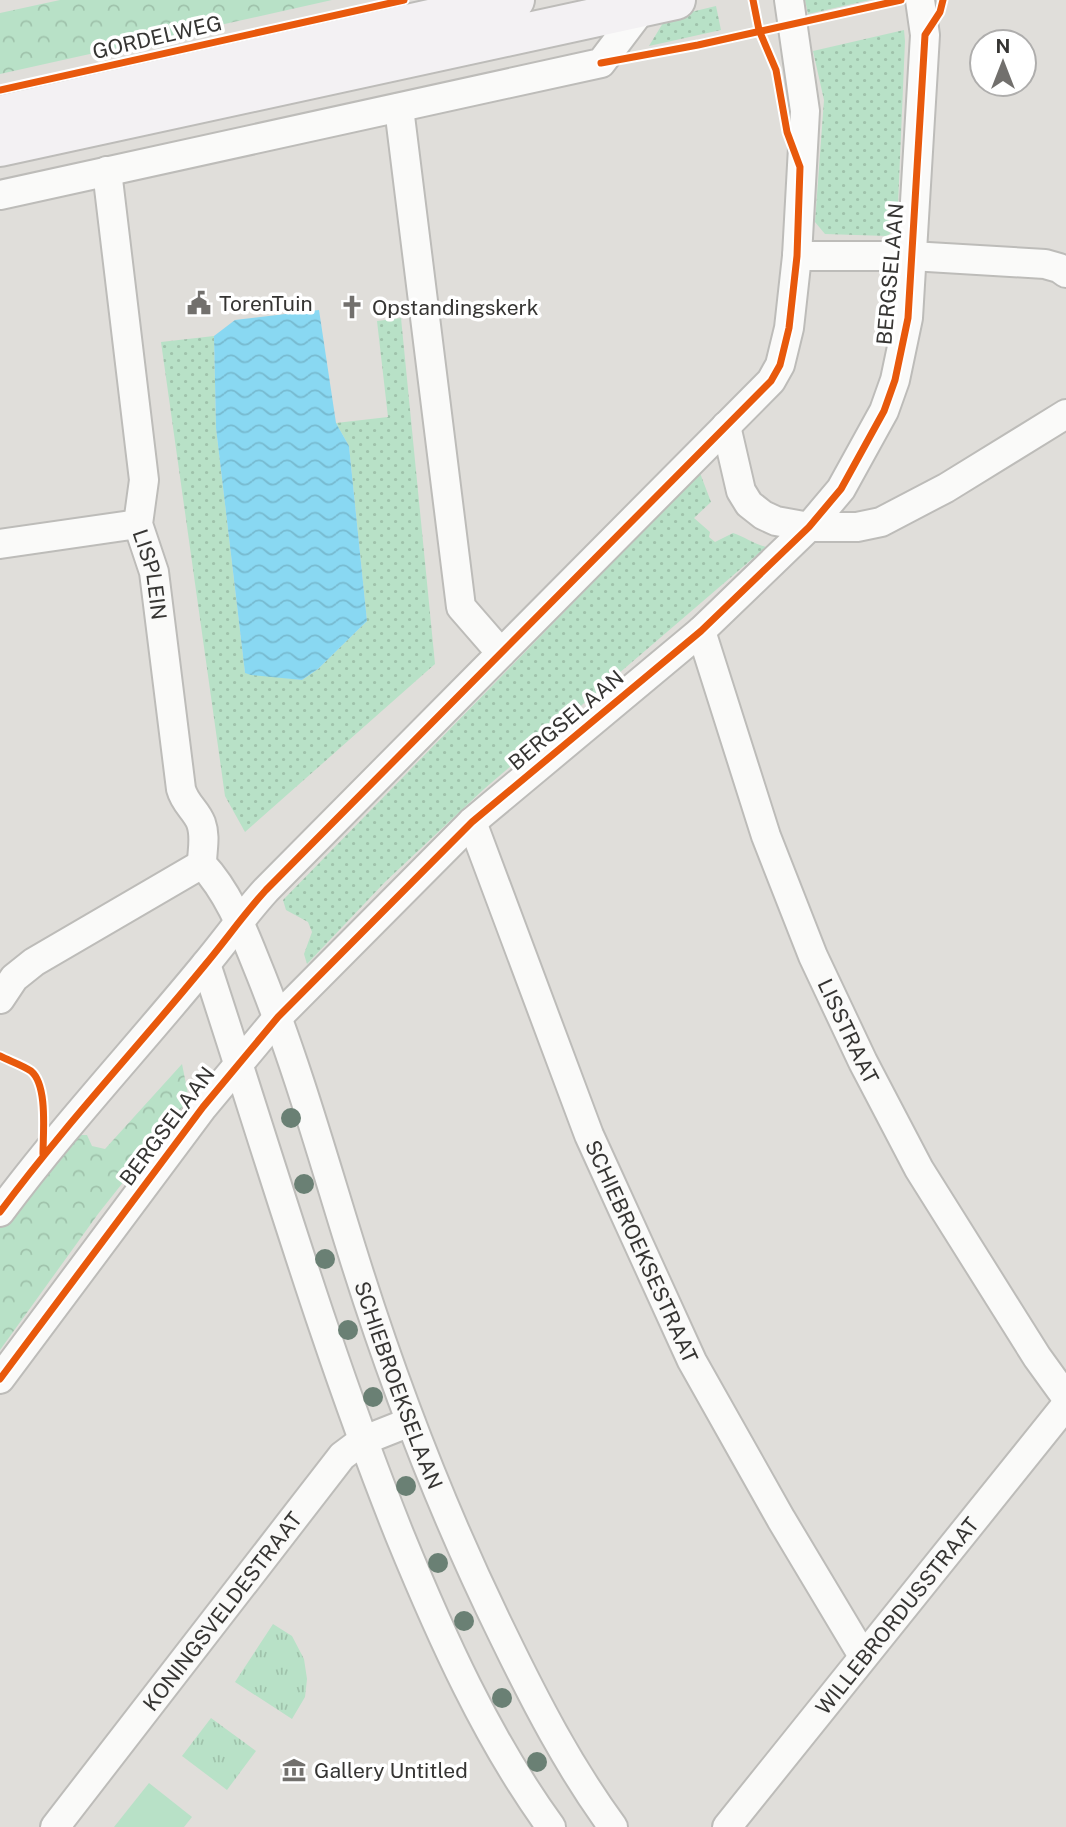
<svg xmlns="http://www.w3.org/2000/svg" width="1066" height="1827" font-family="'Public Sans',sans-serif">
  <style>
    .grass { fill: url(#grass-dots) }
    .forest { fill: url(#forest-crowns) }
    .park { fill: url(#park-tufts) }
    .garden { fill: #b8e1c7 }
    .water { fill: url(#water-waves) }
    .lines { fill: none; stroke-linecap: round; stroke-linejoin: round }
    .street-casing { stroke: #bdbcb9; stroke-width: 32 }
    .secondary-casing { stroke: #bdbcb9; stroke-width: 42 }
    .street { stroke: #fafaf9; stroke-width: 28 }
    .secondary { stroke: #f3f1f3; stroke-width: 38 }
    .cycleway-casing { stroke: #fff; stroke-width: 11 }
    .cycleway { stroke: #e8590c; stroke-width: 7 }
    .tree { fill: #6a8074 }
    .labels { text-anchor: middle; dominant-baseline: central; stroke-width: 7; stroke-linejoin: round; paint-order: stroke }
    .street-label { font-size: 21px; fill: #363533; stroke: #fff }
    .poi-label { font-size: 21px; fill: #363533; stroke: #fff; text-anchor: start }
  </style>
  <defs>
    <pattern id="grass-dots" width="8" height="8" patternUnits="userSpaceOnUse" patternTransform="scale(1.75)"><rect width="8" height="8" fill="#b8e1c7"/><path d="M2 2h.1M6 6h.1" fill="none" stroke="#9fc2ab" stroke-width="1.8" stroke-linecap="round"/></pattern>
    <pattern id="forest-crowns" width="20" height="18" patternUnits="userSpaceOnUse" patternTransform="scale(1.75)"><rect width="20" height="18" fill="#b8e1c7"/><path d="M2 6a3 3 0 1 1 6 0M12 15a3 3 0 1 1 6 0" fill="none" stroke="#9fc2ab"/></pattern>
    <pattern id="park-tufts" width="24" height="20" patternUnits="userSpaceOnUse" patternTransform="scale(1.75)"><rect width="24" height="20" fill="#b8e1c7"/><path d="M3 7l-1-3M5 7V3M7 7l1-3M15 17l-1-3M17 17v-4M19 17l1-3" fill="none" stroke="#9fc2ab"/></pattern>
    <pattern id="water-waves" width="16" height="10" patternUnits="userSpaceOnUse" patternTransform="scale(1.75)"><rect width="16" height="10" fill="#89d8f2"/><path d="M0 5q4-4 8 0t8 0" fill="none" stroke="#77bad0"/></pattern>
  </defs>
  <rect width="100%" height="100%" fill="#e0deda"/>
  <path class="grass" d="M805,0h65l-62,14z
    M716,6l5,24 -72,16 17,-28z
    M904,30l1,11 -8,187 -10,8 -62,-2 -10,-12 9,-122 -11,-49z
    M401,318l34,346 -190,168 -20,-36 -64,-454 53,-6 2,92 29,245 57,7 16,-11 49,-48 -18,-175 -13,-23 52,-6 -11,-96z
    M700,473l11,29 -17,16 16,14 -1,5 6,5 18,-9c12,4 21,11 33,14l-282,242 -99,93 -78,82 -3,-10 8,-22 -4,-10 -22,-12 -3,-10z"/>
  <path class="forest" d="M60,0h272l-332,74v-61z
    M182,1064l7,35 -91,115 -98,136v-124l48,-64 27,-27h12l5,11 13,3z"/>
  <path class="park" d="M273,1624l19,12 12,23 3,20 -2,18 -13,22 -57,-37z
    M211,1718l45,33 -29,39 -45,-34z"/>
  <path class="garden" d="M149,1783l43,34 -8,10h-70z"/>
  <path class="water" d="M319,310l17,113 13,23 18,175 -49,48 -16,11 -51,-5 -6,-2 -29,-245 -2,-92 21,-16z"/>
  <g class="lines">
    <g class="street-casing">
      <g id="street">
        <path d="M399,108l62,499 40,46"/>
        <path id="s1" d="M107,171l37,309 -6,44 16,48 27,217c4,15 15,21 20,34 5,14 1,27 1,41 29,31 43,72 59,111 36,90 62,183 91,276 41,132 90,260 151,384 32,66 66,132 110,192"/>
        <path d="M0,195l601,-132 43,-57"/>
        <path d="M797,256h114l134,8 14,4 7,5"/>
        <path d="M726,426l15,65 8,13 14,11 13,6 33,6h48l24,-5 65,-34 120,-74"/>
        <path d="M0,544l138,-20"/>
        <path id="s2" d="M701,631l65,205 47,120 50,106 56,107 118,188 29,40"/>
        <path id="s3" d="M472,822l117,313 103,226 89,158 82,137"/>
        <path d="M206,964c63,192 119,385 194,572 41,100 87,203 151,291"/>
        <path d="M0,999l14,-21 20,-16 168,-98"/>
        <path d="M0,1212c64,-86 137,-164 205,-247 21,-25 39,-51 61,-75l505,-509 9,-16 9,-37 8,-72 8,-145 -16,-111"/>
        <path d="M0,1379l203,-272 75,-90 194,-195 229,-191 108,-104 32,-38 43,-78 11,-31 13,-62 17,-283 -5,-35"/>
        <path id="s4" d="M55,1827l287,-371 20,-15 48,-19"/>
        <path id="s5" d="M727,1827l339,-422"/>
      </g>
    </g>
    <g class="secondary-casing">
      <path id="secondary" d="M0,115l515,-115
        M0,147l676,-147"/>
    </g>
    <use href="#street" class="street"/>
    <use href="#secondary" class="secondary"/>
    <g class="cycleway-casing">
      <path id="cycleway" d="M601,63l97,-18 203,-45
        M0,90l404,-90
        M0,1056c10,5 22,9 31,15 17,14 12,62 12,83
        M0,1212c64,-86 137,-164 205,-247 21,-25 39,-51 61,-75l505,-509 9,-16 9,-37 8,-72 3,-89 -13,-35 -11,-62 -17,-40 -6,-30
        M0,1379l203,-272 75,-90 194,-195 229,-191 108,-104 32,-38 43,-78 11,-31 13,-62 17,-283 15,-23 3,-12"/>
    </g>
    <use href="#cycleway" class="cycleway"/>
  </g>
  <g class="tree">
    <circle cx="291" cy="1118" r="10"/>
    <circle cx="304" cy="1184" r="10"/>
    <circle cx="325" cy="1259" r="10"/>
    <circle cx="348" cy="1330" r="10"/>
    <circle cx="373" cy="1397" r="10"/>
    <circle cx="406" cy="1486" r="10"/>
    <circle cx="438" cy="1563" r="10"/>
    <circle cx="464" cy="1621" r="10"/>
    <circle cx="502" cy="1698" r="10"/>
    <circle cx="537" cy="1762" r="10"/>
  </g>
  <defs>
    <g id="civic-bare" transform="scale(1.89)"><path d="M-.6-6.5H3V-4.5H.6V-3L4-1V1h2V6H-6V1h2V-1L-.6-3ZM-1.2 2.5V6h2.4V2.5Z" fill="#72706d" stroke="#fff" stroke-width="2.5" paint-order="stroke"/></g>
    <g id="church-bare" transform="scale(1.89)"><path d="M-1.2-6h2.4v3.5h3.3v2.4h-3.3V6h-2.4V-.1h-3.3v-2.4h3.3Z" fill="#72706d" stroke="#fff" stroke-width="2.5" paint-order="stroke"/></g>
    <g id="museum-bare" transform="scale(1.89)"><path d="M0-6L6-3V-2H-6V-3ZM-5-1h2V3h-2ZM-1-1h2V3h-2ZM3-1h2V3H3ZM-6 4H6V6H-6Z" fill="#72706d" stroke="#fff" stroke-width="2.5" paint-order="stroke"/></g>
  </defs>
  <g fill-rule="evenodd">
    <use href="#civic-bare" x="199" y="303"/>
    <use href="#church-bare" x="352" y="307"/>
    <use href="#museum-bare" x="294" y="1770"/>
  </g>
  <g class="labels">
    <g class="street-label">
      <text transform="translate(157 37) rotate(-13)">GORDELWEG</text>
      <text transform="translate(890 274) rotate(-85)">BERGSELAAN</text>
      <text stroke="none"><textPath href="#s1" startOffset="408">LISPLEIN</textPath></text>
      <text transform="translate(566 720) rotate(-40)">BERGSELAAN</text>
      <text stroke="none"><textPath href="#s2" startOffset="427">LISSTRAAT</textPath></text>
      <text transform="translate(167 1126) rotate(-53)">BERGSELAAN</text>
      <text stroke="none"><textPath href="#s3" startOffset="462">SCHIEBROEKSESTRAAT</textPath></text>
      <text stroke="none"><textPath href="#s1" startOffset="1265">SCHIEBROEKSELAAN</textPath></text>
      <text stroke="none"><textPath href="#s4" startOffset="273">KONINGSVELDESTRAAT</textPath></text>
      <text stroke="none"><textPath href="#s5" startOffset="271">WILLEBRORDUSSTRAAT</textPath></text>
    </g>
    <g class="poi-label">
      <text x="219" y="303">TorenTuin</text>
      <text x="372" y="307">Opstandingskerk</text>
      <text x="314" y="1770">Gallery Untitled</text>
    </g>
  </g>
  <g transform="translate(1003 63)"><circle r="33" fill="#ffffff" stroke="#afaead" stroke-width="2"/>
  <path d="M0-5L12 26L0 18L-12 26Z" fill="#72706d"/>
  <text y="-10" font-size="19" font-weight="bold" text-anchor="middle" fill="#363533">N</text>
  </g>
</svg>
